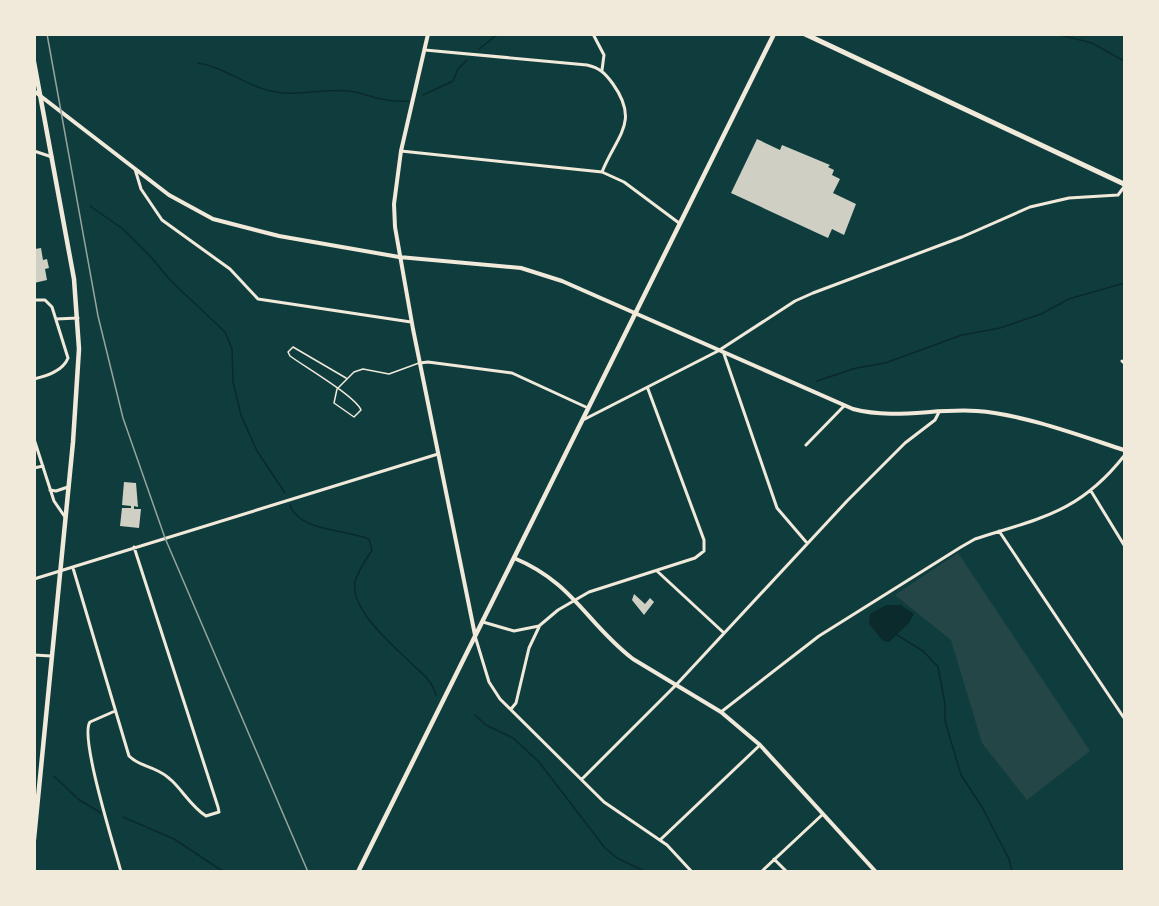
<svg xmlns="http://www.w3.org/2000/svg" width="1159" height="906" font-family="'IBM Plex Sans',sans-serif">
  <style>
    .green { fill: #244646 }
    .water { fill: #0a2a2b }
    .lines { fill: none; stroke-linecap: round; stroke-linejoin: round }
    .stream { stroke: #0a2a2b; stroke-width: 1.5 }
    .building { fill: #cfcfc3 }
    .service { stroke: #f1e9da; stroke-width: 1.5 }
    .minor { stroke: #f1e9da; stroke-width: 3 }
    .tertiary { stroke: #f1e9da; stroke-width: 4 }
    .secondary { stroke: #f1e9da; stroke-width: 4.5 }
    .primary { stroke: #f1e9da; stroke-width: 4.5 }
    .trunk { stroke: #f1e9da; stroke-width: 5 }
    .rail { stroke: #97a49c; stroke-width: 1.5 }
  </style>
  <rect width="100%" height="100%" fill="#0f3d3e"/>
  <path class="green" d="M958,553l132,198 -63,49 -45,-57 -31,-103 -56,-45z"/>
  <path class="water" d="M886,605h15l13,9 -5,9 -20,19 -6,-1 -14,-17 1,-10z"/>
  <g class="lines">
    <path class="stream" d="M1056,34l36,9 32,18
      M479,49l19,-15
      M198,63c26,4 45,21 69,27 31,9 64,-5 93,3 19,6 29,9 49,8
      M423,95l30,-14 5,-12 9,-9
      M90,206l33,23 28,28 19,23 55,52 7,17 1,33 8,33 16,36 28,42
      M817,381l39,-13 29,-5 77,-28 38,-7 41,-14 28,-15 55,-16
      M290,505c9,27 57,24 79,34l3,11c-6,10 -14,20 -17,32 -5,28 39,64 56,81 11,11 21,17 25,32
      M897,635l26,16 15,16 7,37v17l16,54 21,32 27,52 3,13
      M475,715l11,10 27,13 26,24 66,86 12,10 29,14
      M54,776l24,23 23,14
      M123,817l51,22 50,33"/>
  </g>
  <path class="building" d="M757,139l23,11 2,-5 48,20 -2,2 6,3 -2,5 8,4 -7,14 23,11 -12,31 -12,-6 -4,9 -97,-45z
    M41,248l2,12 4,-1 2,9 -4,1 2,11 -13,3 1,-34z
    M124,482l12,1 2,24 -4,-1v3h7l-2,19 -19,-2 2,-18h9v-2l-9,-1z
    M634,594l11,10 5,-6 4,4 -10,13 -12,-15z"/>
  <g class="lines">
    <path class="service" d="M346,378l-53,-31 -5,5 2,4c15,11 65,40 71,54l-7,7 -20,-14 3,-14 17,-17 9,-3 26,5 30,-11"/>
    <path class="minor" d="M593,34l11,21 -2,15
      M425,50l162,15c13,3 18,8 26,19 27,38 4,51 -11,88
      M34,151l18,6
      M401,151l201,21 22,10 55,41
      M135,169l6,20 21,31 68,49 28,30 153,23
      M34,300h11l7,7 16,51c-5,13 -21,18 -34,21
      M56,319l22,-1
      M724,354l53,154 30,35
      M1122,361l2,2
      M420,363l8,-1 84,11 76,35
      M585,419l133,-68 77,-50 18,-8 149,-56 68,-30 39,-9 49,-3 6,-8
      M34,439l20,62 11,16
      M806,445l38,-39
      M34,468l9,-2
      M50,490l6,1 12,-4
      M1091,491l33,54
      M999,531l125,187
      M73,568l56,188c9,9 18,9 29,15 20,9 29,33 48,45l13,-4 -1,-5 -84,-260
      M657,571l67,62
      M34,579l404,-125
      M483,622l31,9 25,-5 19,-16 31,-18 106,-34 9,-7v-11l-56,-151
      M475,636l14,46 11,17 104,103 63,43 25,27
      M34,655l17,1
      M511,709l5,-6 13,-55 10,-21
      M115,711l-25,11c-11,14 25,127 31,150
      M721,712l98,-76 142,-89 14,-8c65,-21 104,-26 149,-83
      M582,779l94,-94 171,-184 58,-58 30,-23 4,-8
      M660,840l100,-95
      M774,859l13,13
      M761,872l62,-58"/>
    <path class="tertiary" d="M428,34l-27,117 -7,53 1,23 18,102 62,306
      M34,91l135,104 44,24 66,17 120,21 122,11 41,13 291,128c42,11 81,-1 124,2 45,3 104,25 147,39
      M514,558c60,25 72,65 119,101l88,53 39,33 116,127"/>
    <path class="secondary" d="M358,872l416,-838"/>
    <path class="primary" d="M34,62l40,217 5,70 -6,93 -39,397"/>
    <path class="trunk" d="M805,34l319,150"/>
    <path class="rail" d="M47,34l51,282 25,102 42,120 143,334"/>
  </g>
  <rect width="1159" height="906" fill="none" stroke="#f1e9da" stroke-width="72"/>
</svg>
